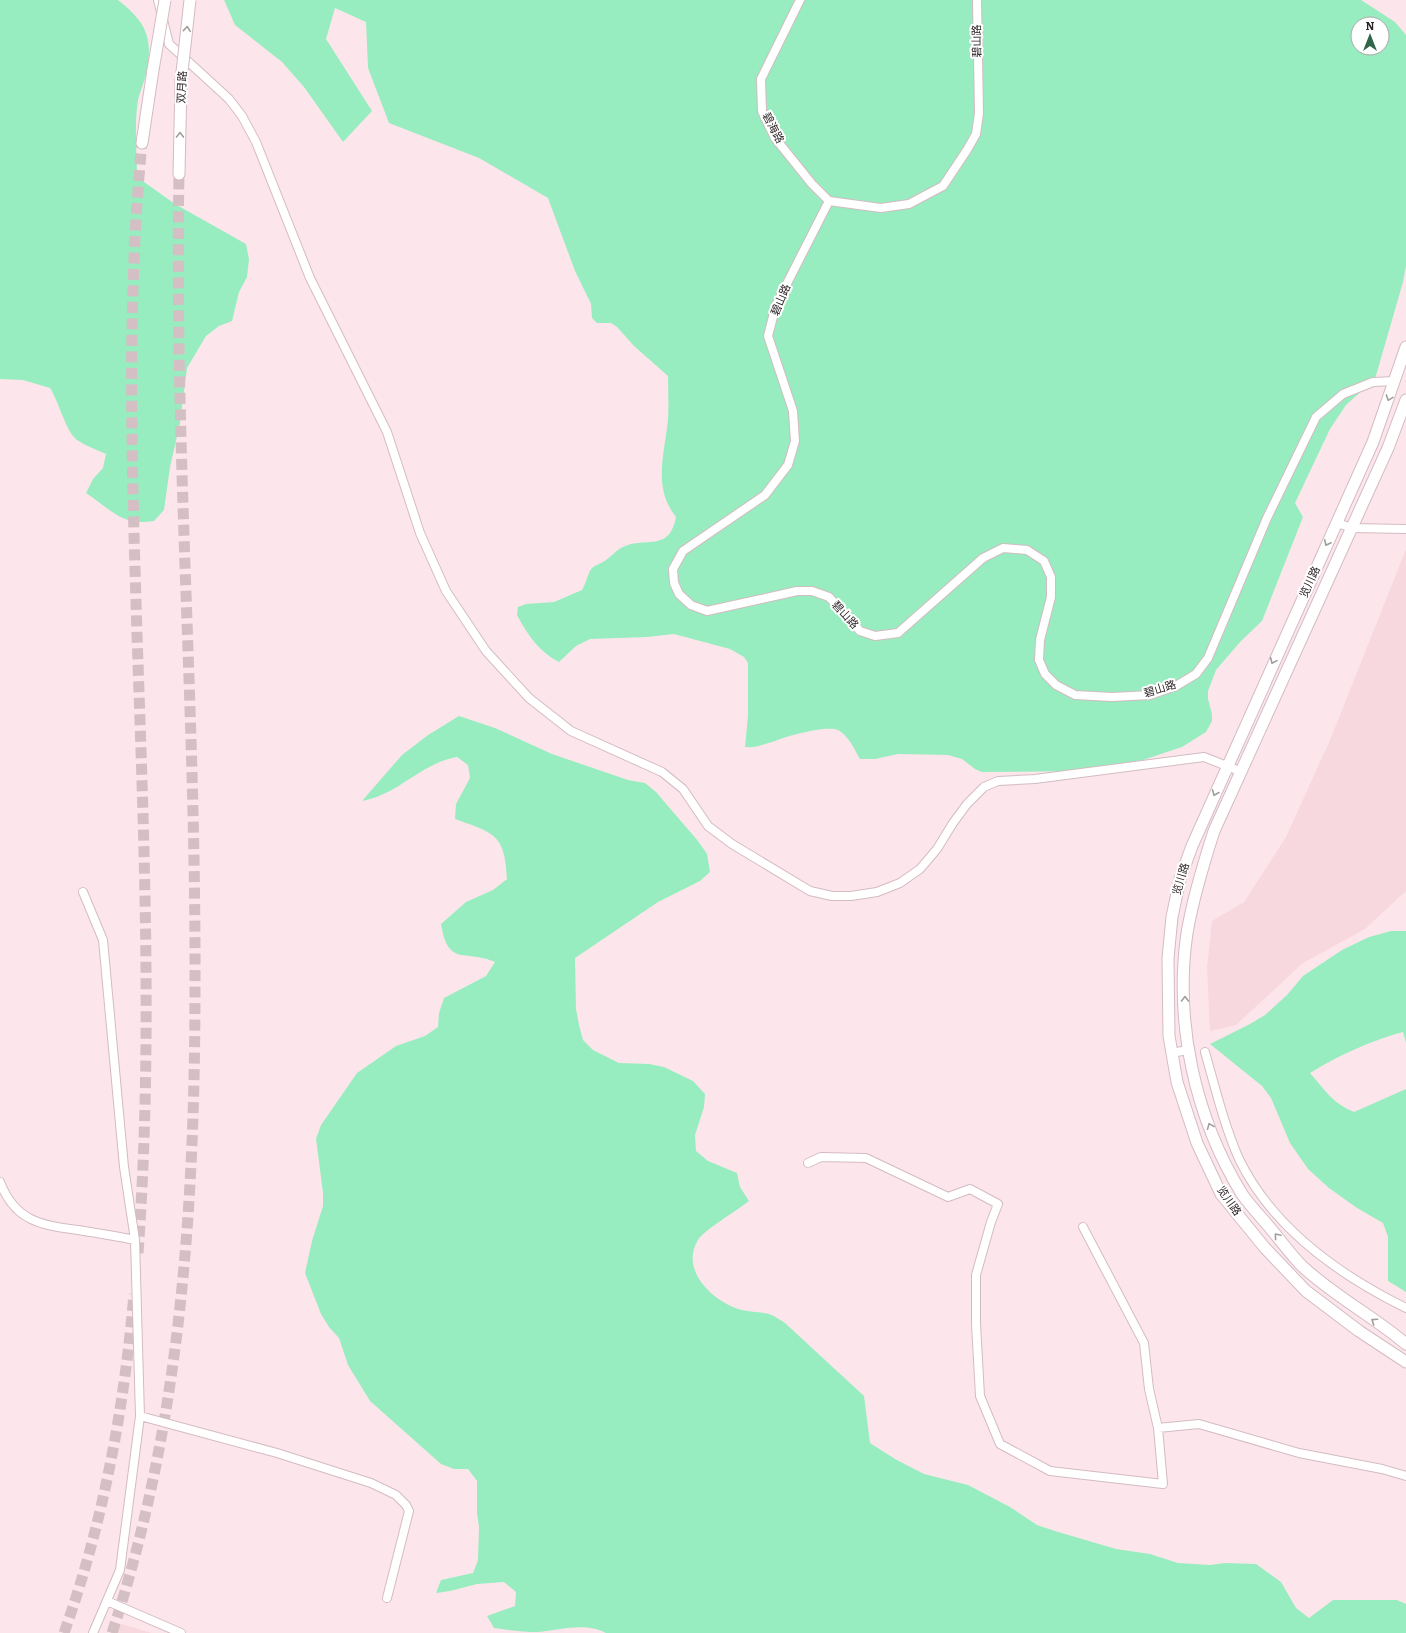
<svg xmlns="http://www.w3.org/2000/svg" width="1406" height="1633" font-family="Bitter,'Noto Sans SC',serif">
  <style>
    .built { fill: #f8d8df }
    .green { fill: #97edbf; fill-rule: evenodd }
    .lines { fill: none; stroke-linecap: round; stroke-linejoin: round }
    .secondary-tunnel { stroke: #d4bfc4; stroke-width: 11; stroke-dasharray: 11 5.5; stroke-linecap: butt }
    .street-casing { stroke: #d3bcc1; stroke-width: 10 }
    .secondary-casing { stroke: #d3bcc1; stroke-width: 13 }
    .street { stroke: #fff; stroke-width: 8 }
    .secondary { stroke: #fff; stroke-width: 11 }
    .secondary-bridge-casing { stroke: #d3bcc1; stroke-width: 13; stroke-linecap: butt }
    .secondary-bridge { stroke: #fff; stroke-width: 11 }
    .oneway { stroke: #a19d9e }
    .labels { text-anchor: middle; dominant-baseline: central; stroke-width: 4; stroke-linejoin: round; paint-order: stroke }
    .street-label { font-size: 11px; fill: #2e2527; stroke: #fff }
  </style>
  <rect width="100%" height="100%" fill="#fde6eb"/>
  <path class="built" d="M1406,549v342l-41,38 -62,34 -67,62 -26,6 -3,-63 5,-47 32,-19 42,-65 44,-97z
    M121,1624l31,9h-35z"/>
  <path class="green" d="M0,0h118c28,22 36,38 28,74 -2,9 -6,17 -8,26 -4,25 -1,52 -1,77l38,27 71,40 3,15 -2,18 -8,15 -7,29 -13,5 -13,10 -19,32 -7,55 -10,44 -6,43 -10,11c-33,5 -42,-11 -68,-28l7,-14 10,-11 3,-14c-9,-4 -20,-8 -29,-14 -11,-8 -18,-38 -27,-52l-27,-8 -23,-1z
    M224,0h1137l34,22 11,13v231l-3,16 -28,97 -29,26 -16,24 -35,74 8,14 -41,104 -21,20 -25,29 -8,21v8l4,15v7l-6,11 -24,15 -39,13 -57,11 -104,1 -7,-3 -13,-10 -14,-4 -50,-1 -23,5h-15c-6,-10 -11,-23 -22,-29 -11,-5 -51,6 -63,11 -10,3 -19,7 -30,6l3,-31v-53l-4,-6 -14,-8 -56,-15 -27,3 -57,2 -14,7 -17,16c-20,-10 -32,-28 -42,-47l1,-8 8,-3 28,-2 28,-12c4,-6 6,-18 10,-22 3,-3 8,-4 11,-6 7,-4 13,-12 20,-15 23,-11 46,6 53,-30 -24,-30 -11,-64 -8,-98 1,-14 0,-29 0,-43l-34,-30 -17,-19 -6,-4h-14l-5,-5 -1,-14 -16,-33 -27,-73 -69,-40 -90,-35 -21,-55 -2,-46 -31,-14 -9,31 46,72 -29,31 -39,-55 -22,-25 -47,-37zM1358,24h24v24h-24z
    M459,716l36,12 57,26 76,26 17,3 11,9 42,49 9,13 3,18 -10,9 -42,21 -83,56 1,51 3,16 4,15 10,10 26,13 30,1 15,3 29,14 12,13 -1,13 -9,28 1,16 12,10 29,12 3,14 9,14c-11,9 -45,29 -51,39 -19,30 16,63 44,70 9,2 18,2 27,4 6,2 11,6 16,9l79,73 6,47 25,16 29,15 44,11 42,22 27,18 18,6 61,18 34,5 28,9 32,2 15,-2 31,1 25,18 15,26 13,10 24,-18h64l9,4v29h-800c-21,-11 -46,-3 -68,-1 -15,0 -30,-2 -44,-4l-7,-12 28,-10 1,-14 -12,-10 -27,2 -27,7 -14,2 5,-13 32,-7 5,-13 1,-33 -2,-14v-32l-9,-12h-14l-13,-5 -71,-63 -22,-36 -9,-27 -10,-11 -8,-13 -16,-41 7,-32 11,-35v-13l-7,-54 5,-14 36,-52 39,-27 29,-10 13,-9 1,-14 5,-15 42,-22 9,-14c-29,-13 -47,6 -54,-38l25,-22 27,-12 14,-11c-2,-45 -13,-46 -52,-60l1,-15 14,-26 -2,-13 -11,-8c-36,6 -59,38 -95,44l40,-46 26,-20z
    M1391,931h15v112l-3,-11c-33,9 -64,23 -93,41 16,18 21,29 44,39l52,-23v203l-18,-11v-44l-5,-14 -26,-15 -28,-20 -21,-19 -18,-26 -19,-45 -9,-12 -52,-42 40,-20 15,-9 22,-20 16,-19 39,-26 27,-13z"/>
  <g class="lines">
    <path class="secondary-tunnel" d="M138,1253c15,-206 6,-413 -1,-619 -5,-164 -11,-328 5,-491
      M64,1633c39,-109 60,-224 70,-339
      M112,1633c69,-209 83,-430 83,-648 1,-271 -21,-541 -16,-811"/>
    <g class="street-casing">
      <path id="street" d="M158,0l11,44 60,55 13,17 14,26 54,136 77,154 33,101 26,58 40,60 43,47 42,33 91,41 21,17 25,37 24,18 78,47 22,5h19l26,-4 23,-9 20,-14 17,-20 16,-26 14,-19 17,-17 14,-6 37,-2 169,-22 38,15
        M800,0l-39,79 1,32 13,27 37,46 17,17
        M977,0l2,113 -3,21 -9,16 -24,36 -34,18 -28,4 -52,-7 -53,104 -8,31 25,75 2,30 -7,24 -23,30 -82,56 -10,18 1,14 5,11 12,11 16,6 90,-20h15l17,6 31,34 15,5 23,-3 85,-75 20,-10 24,2 17,11 7,16v20l-11,43 -1,20 6,14 11,11 19,10 37,2 38,-2 26,-9 20,-12 12,-16 59,-140 49,-101 27,-23 30,-12 22,-1
        M1337,523l15,5 54,1
        M83,892l20,48 21,227 11,73
        M1205,1052c10,35 19,73 34,107 33,68 100,116 167,149
        M1171,1053l17,-3
        M808,1163l13,-6 45,1 82,39 22,-8 28,15 -7,18 -15,53v49l4,72 20,48 50,27 113,13 -5,-56 -9,-39 -5,-46 -61,-116
        M0,1182c15,39 40,43 78,48 19,3 38,6 57,10l5,176 -20,154 -27,63
        M140,1416l137,37 94,30 25,12 10,10 3,6 -22,87
        M1158,1428l41,-4 100,29 83,16 24,7
        M107,1601l74,32"/>
    </g>
    <g class="secondary-casing">
      <path id="secondary" d="M142,143l11,-73
        M179,174l2,-93
        M1406,347l-33,95 -181,404 -12,33 -8,38 -4,41 1,78 8,46 20,61 24,51 44,54 41,43 53,40 47,31
        M1406,400l-18,48 -174,383c-11,34 -21,67 -27,102 -13,89 8,185 55,261 8,12 20,24 29,35 10,12 20,26 31,37 32,30 71,50 104,78"/>
    </g>
    <use href="#street" class="street"/>
    <use href="#secondary" class="secondary"/>
    <g class="secondary-bridge-casing">
      <path id="secondary-bridge" d="M153,70l12,-70
        M181,81l9,-81"/>
    </g>
    <use href="#secondary-bridge" class="secondary-bridge"/>
  </g>
  <defs><path id="oneway-chevron" d="M-2-3.5L2.5 0L-2 3.5" fill="none" stroke-width="1.6" stroke-linecap="round" stroke-linejoin="round"/></defs>
  <g class="oneway">
    <use href="#oneway-chevron" transform="translate(187 29) rotate(-84)"/>
    <use href="#oneway-chevron" transform="translate(180 135) rotate(-89)"/>
    <use href="#oneway-chevron" transform="translate(1389 398) rotate(110)"/>
    <use href="#oneway-chevron" transform="translate(1327 543) rotate(115)"/>
    <use href="#oneway-chevron" transform="translate(1273 661) rotate(114)"/>
    <use href="#oneway-chevron" transform="translate(1215 793) rotate(113)"/>
    <use href="#oneway-chevron" transform="translate(1185 999) rotate(-90)"/>
    <use href="#oneway-chevron" transform="translate(1210 1126) rotate(-112)"/>
    <use href="#oneway-chevron" transform="translate(1277 1236) rotate(-130)"/>
    <use href="#oneway-chevron" transform="translate(1374 1321) rotate(-146)"/>
  </g>
  <g class="labels">
    <g class="street-label">
      <text transform="translate(977 41) rotate(-91)">碧山路</text>
      <text transform="translate(182 87) rotate(-87)">双月路</text>
      <text transform="translate(773 128) rotate(62)">碧海路</text>
      <text transform="translate(781 300) rotate(-67)">碧山路</text>
      <text transform="translate(1310 582) rotate(-65)">览川路</text>
      <text transform="translate(845 615) rotate(47)">碧山路</text>
      <text transform="translate(1160 689) rotate(-17)">碧山路</text>
      <text transform="translate(1181 879) rotate(-74)">览川路</text>
      <text transform="translate(1229 1201) rotate(55)">览川路</text>
    </g>
  </g>
  <g transform="translate(1370 36)"><circle r="19" fill="#ffffff" stroke="#aba8a9"/>
  <path d="M0-3L7 15L0 10L-7 15Z" fill="#30654a"/>
  <text y="-6" font-size="11" font-weight="bold" text-anchor="middle" fill="#2e2527">N</text>
  </g>
</svg>
